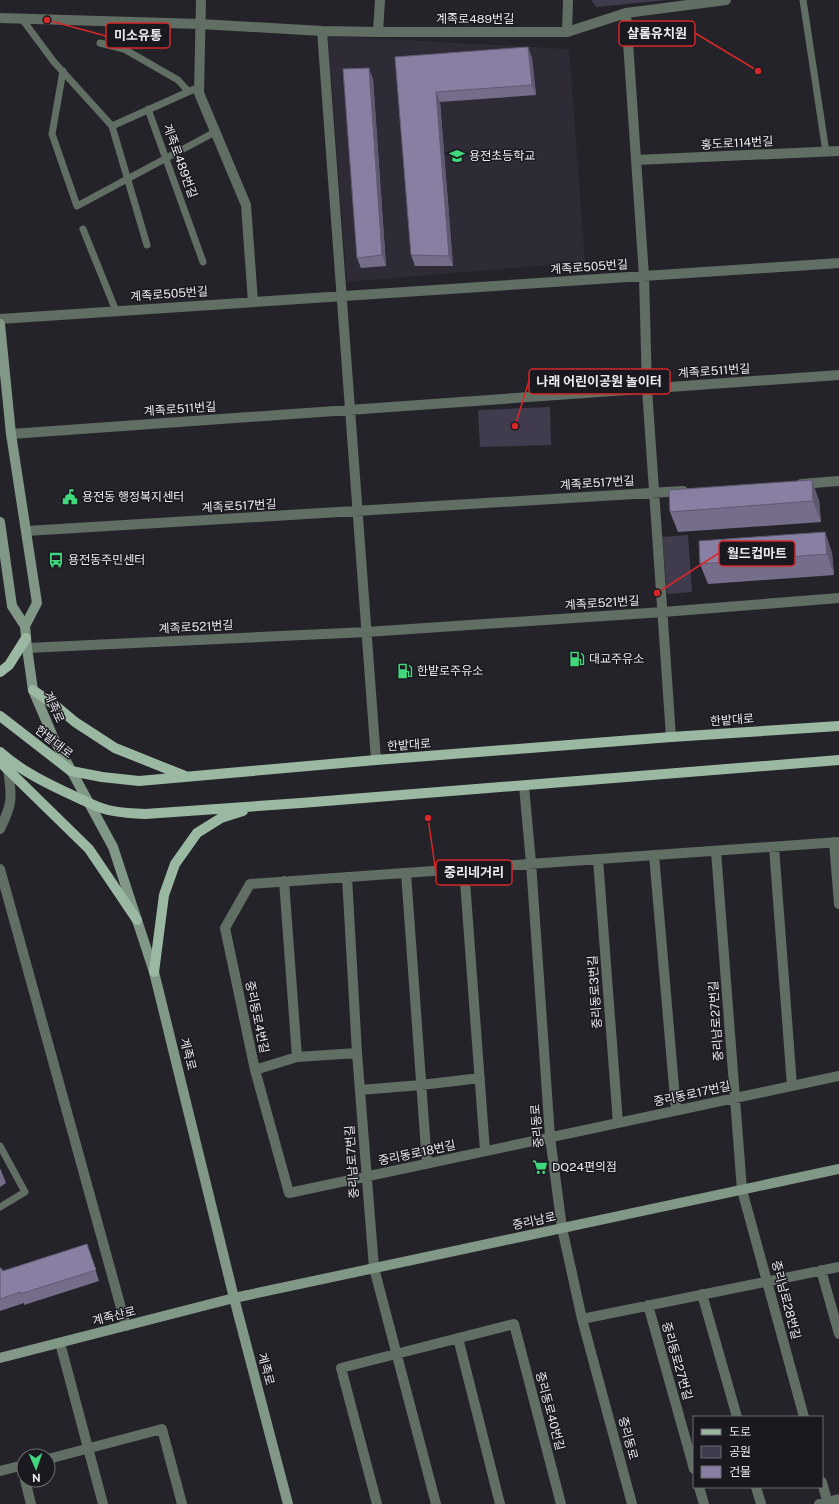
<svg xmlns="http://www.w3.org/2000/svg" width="839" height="1504" font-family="'Public Sans','Noto Sans KR',sans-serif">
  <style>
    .built { fill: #2e2b37 }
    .green { fill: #413b4e }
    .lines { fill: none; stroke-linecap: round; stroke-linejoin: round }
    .lane { stroke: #606e63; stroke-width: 7 }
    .street { stroke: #606e63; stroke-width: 10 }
    .secondary { stroke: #819887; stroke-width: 10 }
    .primary { stroke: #9bb9a2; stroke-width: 10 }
    .wall { fill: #766d8b }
    .shaded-wall { fill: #605971 }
    .building { fill: #897fa2; stroke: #605971 }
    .labels { text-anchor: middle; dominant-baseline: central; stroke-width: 3; stroke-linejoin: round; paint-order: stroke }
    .street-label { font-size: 12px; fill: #ebeaee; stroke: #1b1920 }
    .poi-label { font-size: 12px; fill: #ebeaee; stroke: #1b1920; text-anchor: start }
    .leader { fill: none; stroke: #d62828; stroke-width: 1.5 }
    .callout-dot { fill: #d62828; stroke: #1b1920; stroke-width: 1.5 }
    .callout { fill: #1b1920; stroke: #d62828; stroke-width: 1.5 }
    .callout-label { font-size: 13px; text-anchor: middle; font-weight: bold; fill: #ebeaee }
  </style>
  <rect width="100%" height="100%" fill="#25232a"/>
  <path class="built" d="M328,36l241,13 16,213 -238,20z"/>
  <path class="green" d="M591,0h76l-71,7z
    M550,407l1,38 -71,2 -2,-37z
    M688,535l4,57 -25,2 -5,-57z"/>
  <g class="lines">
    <path class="lane" d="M803,0l23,152
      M22,19l32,43 58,64 35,119
      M100,43l24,6 54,31 10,11
      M63,71l-11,63 25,72 138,-74
      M148,109l55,153
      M112,126l87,-39
      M83,229l33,82
      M0,1146l25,46 -25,15"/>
    <path class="street" d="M201,0l-2,93 47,112 7,97
      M626,13l18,263 3,113 24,348
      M0,18l200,6 122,7 56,1h189l59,-19 100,-13
      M322,31c17,243 37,486 54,729
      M378,32l2,-32
      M567,32l1,-32
      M636,160l203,-9
      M0,319l839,-56
      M11,434l828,-59
      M801,484l38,-3
      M26,531l657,-40
      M27,648l340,-16 296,-20 176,-14
      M524,786l7,77 19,274 12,91 20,91 50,185
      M0,829c13,-26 12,-32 8,-60
      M834,842l5,62
      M839,842l-589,42 -25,44 30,142 34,123 550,-117
      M774,847l18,239
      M716,851l26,339 62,227
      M654,855l22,255
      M598,859l20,264
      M464,868l21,283
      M0,869l126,457
      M406,873l21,291
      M347,877l10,176 17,215 62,236
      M284,881l13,176
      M255,1070l42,-13 60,-4
      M360,1090l61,-5 59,-7
      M821,1270l18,64
      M702,1294l35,123
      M648,1305l46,164
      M582,1319l257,-52
      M458,1338l42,166
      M60,1343l43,161
      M48,1459l114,-30 20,75
      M0,1471l24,-6
      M25,1480l6,24
      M822,1482l6,22
      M699,1487l5,17
      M756,1487l5,17
      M377,1504l-36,-136 173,-44 47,180
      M819,1504l20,-5"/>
    <path class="secondary" d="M0,324l11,110 26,169 -12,23 2,22 6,42 21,49 59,108 41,125 80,326 54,206
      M0,522l12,84 13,20
      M0,1358l234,-60 605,-129"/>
    <path class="primary" d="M0,672l9,-7 17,-27
      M33,690l23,16 19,16 40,26 70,28
      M0,716l71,55 31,6 37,4 237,-21 295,-23 168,-11
      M0,752c21,19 48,32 74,44 11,5 22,11 34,14 12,3 24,3 37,4l156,-11 538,-43
      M0,762l89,87 48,71
      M154,972l10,-77 11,-31 22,-31 24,-15 22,-7"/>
  </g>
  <path class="wall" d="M528,47l4,11 4,37 -96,7 13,164h-38l-4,-11 -16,-198z
    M373,79l13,187 -25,2 -4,-10z
    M819,500l2,22 -143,10 -8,-20z
    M825,532l7,21 2,22 -126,9 -8,-20z
    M0,1168l6,15 -6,4z
    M87,1244l12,37 -75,24v-2l-24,8v-43l3,3z"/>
  <path class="shaded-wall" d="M528,47l4,11 4,37 -4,-10z
    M369,68l4,11 13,187 -4,-11z
    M436,92l4,10 13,164 -4,-10z
    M812,480l7,20 2,22 -8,-21z
    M825,532l7,21 2,22 -7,-21z"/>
  <path class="building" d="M528,47l4,38 -96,7 13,164 -38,-1 -16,-198z
    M369,68l13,187 -25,3 -14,-189z
    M812,480l1,21 -143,11 -1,-22z
    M825,532l2,22 -127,10 -1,-23z
    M87,1244l9,26 -76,24v-2l-20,7v-31h1l2,3z"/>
  <defs>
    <g id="school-bare" transform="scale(1.2)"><path d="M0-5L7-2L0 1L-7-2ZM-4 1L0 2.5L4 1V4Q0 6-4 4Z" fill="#41d77c" stroke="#1b1920" stroke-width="2.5" paint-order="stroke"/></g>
    <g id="civic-bare" transform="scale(1.2)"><path d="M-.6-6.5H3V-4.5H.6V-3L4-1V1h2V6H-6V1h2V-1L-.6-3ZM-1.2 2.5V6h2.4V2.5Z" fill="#41d77c" stroke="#1b1920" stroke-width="2.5" paint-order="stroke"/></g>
    <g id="bus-bare" transform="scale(1.2)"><path d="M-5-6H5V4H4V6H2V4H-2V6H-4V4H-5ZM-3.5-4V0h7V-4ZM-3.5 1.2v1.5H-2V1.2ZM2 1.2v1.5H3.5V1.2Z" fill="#41d77c" stroke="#1b1920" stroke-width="2.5" paint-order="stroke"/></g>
    <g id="fuel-bare" transform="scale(1.2)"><path d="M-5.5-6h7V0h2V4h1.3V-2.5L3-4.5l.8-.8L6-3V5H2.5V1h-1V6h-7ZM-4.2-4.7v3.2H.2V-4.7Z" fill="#41d77c" stroke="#1b1920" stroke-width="2.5" paint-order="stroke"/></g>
    <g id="supermarket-bare" transform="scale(1.2)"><path d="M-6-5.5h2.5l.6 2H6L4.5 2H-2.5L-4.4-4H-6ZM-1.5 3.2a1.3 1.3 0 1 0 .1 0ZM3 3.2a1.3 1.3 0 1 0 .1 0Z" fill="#41d77c" stroke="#1b1920" stroke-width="2.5" paint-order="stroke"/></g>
  </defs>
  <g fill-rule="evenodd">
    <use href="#school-bare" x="457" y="156"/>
    <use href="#civic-bare" x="70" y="497"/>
    <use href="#bus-bare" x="56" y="560"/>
    <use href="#fuel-bare" x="577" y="659"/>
    <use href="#fuel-bare" x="405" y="671"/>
    <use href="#supermarket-bare" x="540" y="1167"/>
  </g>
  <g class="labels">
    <g class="street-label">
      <text x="475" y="19">계족로489번길</text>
      <text transform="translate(737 143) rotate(-3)">홍도로114번길</text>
      <text transform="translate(180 161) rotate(70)">계족로489번길</text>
      <text transform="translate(589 267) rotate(-4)">계족로505번길</text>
      <text transform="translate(169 294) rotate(-4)">계족로505번길</text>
      <text transform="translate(714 371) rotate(-4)">계족로511번길</text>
      <text transform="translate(180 409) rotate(-4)">계족로511번길</text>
      <text transform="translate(597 483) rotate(-4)">계족로517번길</text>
      <text transform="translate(239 506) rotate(-3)">계족로517번길</text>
      <text transform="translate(602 603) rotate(-4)">계족로521번길</text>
      <text transform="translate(196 627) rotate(-3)">계족로521번길</text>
      <text transform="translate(54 707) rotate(66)">계족로</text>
      <text transform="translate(732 720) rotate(-4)">한밭대로</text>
      <text transform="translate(54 742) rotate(38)">한밭대로</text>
      <text transform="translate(409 745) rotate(-4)">한밭대로</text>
      <text transform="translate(595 992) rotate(-94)">중리동로3번길</text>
      <text transform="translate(257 1017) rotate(78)">중리동로4번길</text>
      <text transform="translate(716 1021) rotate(-94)">중리남로27번길</text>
      <text transform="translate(188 1054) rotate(76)">계족로</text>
      <text transform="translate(692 1094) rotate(-12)">중리동로17번길</text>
      <text transform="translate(537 1126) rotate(-95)">중리동로</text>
      <text transform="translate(417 1153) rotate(-12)">중리동로18번길</text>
      <text transform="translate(352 1162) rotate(-94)">중리남로7번길</text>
      <text transform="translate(534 1221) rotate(-12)">중리남로</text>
      <text transform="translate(786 1300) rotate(75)">중리남로28번길</text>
      <text transform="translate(114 1316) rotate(-14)">계족산로</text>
      <text transform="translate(677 1361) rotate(74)">중리동로27번길</text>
      <text transform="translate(266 1369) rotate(75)">계족로</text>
      <text transform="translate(550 1411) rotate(75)">중리동로40번길</text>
      <text transform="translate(628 1438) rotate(75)">중리동로</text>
    </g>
    <g class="poi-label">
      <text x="469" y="156">용전초등학교</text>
      <text x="82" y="497">용전동 행정복지센터</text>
      <text x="68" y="560">용전동주민센터</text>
      <text x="589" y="659">대교주유소</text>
      <text x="417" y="671">한밭로주유소</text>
      <text x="552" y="1167">DQ24편의점</text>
    </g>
  </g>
  <path class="leader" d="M758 71L695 33M47 20L106 36M515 426L529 381M657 593L719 553M428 818L436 873"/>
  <g class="callout-dot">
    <circle cx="758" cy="71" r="4"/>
    <circle cx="47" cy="20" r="4"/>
    <circle cx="515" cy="426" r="4"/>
    <circle cx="657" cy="593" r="4"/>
    <circle cx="428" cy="818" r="4"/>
  </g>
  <g class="callout">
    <rect x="619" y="21" width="76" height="25" rx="4"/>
    <rect x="106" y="23" width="64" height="25" rx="4"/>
    <rect x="529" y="369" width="141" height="25" rx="4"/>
    <rect x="719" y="541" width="76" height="25" rx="4"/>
    <rect x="436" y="860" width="76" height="25" rx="4"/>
  </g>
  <g class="callout-label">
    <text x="657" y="38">샬롬유치원</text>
    <text x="138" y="40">미소유통</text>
    <text x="599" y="386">나래 어린이공원 놀이터</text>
    <text x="757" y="558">월드컵마트</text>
    <text x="474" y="877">중리네거리</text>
  </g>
  <rect x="693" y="1416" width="130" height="72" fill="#1b1920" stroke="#6e6d72"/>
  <rect x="701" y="1429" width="20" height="6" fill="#9bb9a2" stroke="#6e6d72"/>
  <text x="729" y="1436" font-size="12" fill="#ebeaee">도로</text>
  <rect x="701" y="1446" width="20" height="12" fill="#413b4e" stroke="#6e6d72"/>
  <text x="729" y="1456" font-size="12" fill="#ebeaee">공원</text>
  <rect x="701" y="1466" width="20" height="12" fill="#897fa2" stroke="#6e6d72"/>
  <text x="729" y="1476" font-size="12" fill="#ebeaee">건물</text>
  <g transform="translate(36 1468) rotate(178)"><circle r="19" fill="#1b1920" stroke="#6e6d72"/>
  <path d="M0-3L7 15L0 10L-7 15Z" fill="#41d77c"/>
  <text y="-6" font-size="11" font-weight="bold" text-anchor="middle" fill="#ebeaee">N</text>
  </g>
</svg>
